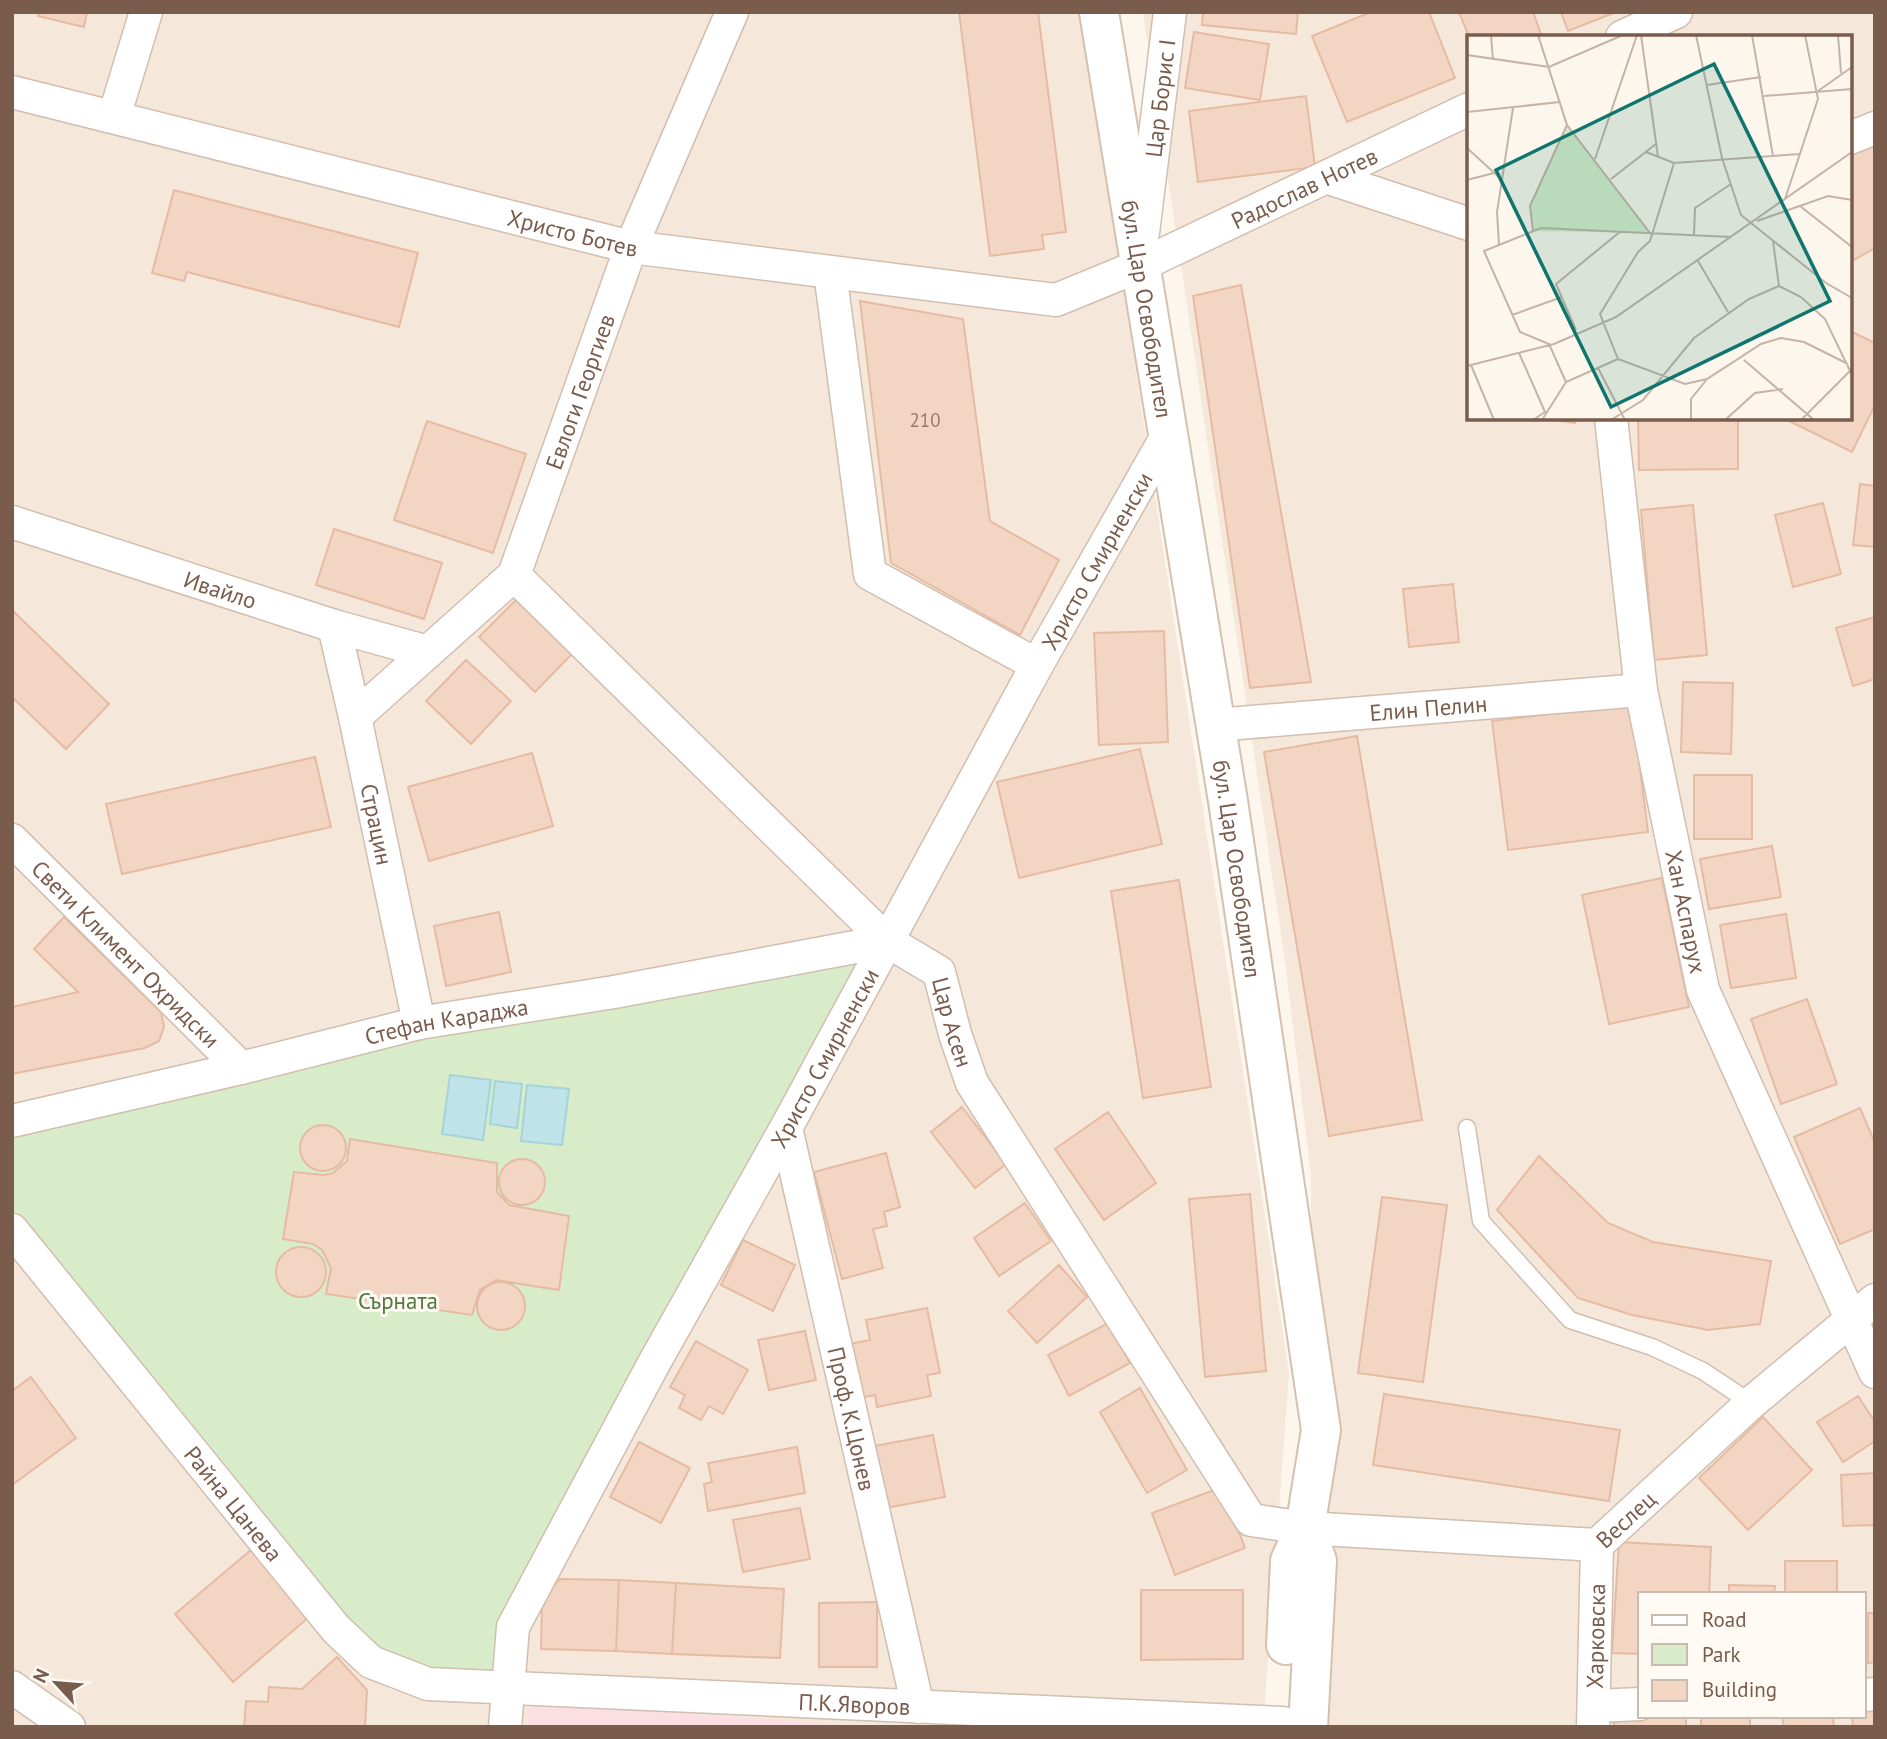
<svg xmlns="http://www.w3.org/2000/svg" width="1887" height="1739" font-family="'PT Sans',sans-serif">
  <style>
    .residential { fill: #f5e8da; fill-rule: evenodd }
    .medical { fill: #fbdfe3 }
    .green { fill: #d8ecc9 }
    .water { fill: #bfe3e8; stroke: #a5d3da; stroke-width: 2 }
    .building { fill: #f3d5c3; stroke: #e6bba3; stroke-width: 2 }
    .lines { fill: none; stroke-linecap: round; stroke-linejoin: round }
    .lane-casing { stroke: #d1beb0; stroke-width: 19 }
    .street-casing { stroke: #d1beb0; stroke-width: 35 }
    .secondary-casing { stroke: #d6c0b0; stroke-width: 42 }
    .lane { stroke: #fff; stroke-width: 16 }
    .street { stroke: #fff; stroke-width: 32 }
    .secondary { stroke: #fff; stroke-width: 38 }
    .labels { text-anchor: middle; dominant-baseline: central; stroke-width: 6; stroke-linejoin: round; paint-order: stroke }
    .number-label { font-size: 19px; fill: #987a6a }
    .street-label { font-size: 23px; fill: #7a5c4d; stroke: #fffaf3 }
    .park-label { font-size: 23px; fill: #537a41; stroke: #fffaf3 }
    .inset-road { fill: none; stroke: #c5b3a7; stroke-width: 2 }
    .view { fill: #0f766e; fill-opacity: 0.15; stroke: #0f766e; stroke-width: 3.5 }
    .inset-edge { fill: none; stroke: #7a5c4d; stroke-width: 3.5 }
  </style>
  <rect width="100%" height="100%" fill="#fdf6ec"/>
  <path class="residential" d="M12,12h1069l208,1361 -26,354h-1251z
    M1143,12h732v1715h-567l3,-552 -26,-214zM1469,37h381v381h-381zM1640,1594h224v122h-224z"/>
  <path class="medical" d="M529,1702l341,25h-342z"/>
  <path class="green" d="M887,941l-374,686 -5,60 -137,-25 -359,-432v-108z"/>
  <path class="water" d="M450,1075l41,5 -8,60 -41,-6z
    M495,1081l27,3 -5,44 -27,-4z
    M527,1085l42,4 -7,56 -41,-4z"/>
  <path class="building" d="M39,12h48l-3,15 -46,-11z
    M959,12h79l28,220 -24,3 2,14 -54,7z
    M1203,12h95l-2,22 -94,-9z
    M1371,12h58l26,66 -108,44 -35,-86z
    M1459,12h74l9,25h-73z
    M1561,12h55l-48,19z
    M1194,32l75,12 -9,56 -75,-12z
    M1306,96l9,71 -117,15 -9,-71z
    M1875,139v109l-25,14v-108z
    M174,190l244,63 -19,74 -212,-55 -3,9 -32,-8z
    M1241,285l70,397 -61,6 -57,-392z
    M860,301l103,18 27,202 69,39 -39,75 -129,-72z
    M1850,331l25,12v62l-23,47 -69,-34h67z
    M1537,418h39l-1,5z
    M1638,418h100v51l-99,1z
    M427,421l99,33 -33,99 -99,-33z
    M1860,484l15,2v61l-22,-2z
    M1823,503l18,71 -48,13 -18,-72z
    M1693,505l14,150 -53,5 -13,-150z
    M334,529l108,34 -18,56 -108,-34z
    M1453,584l6,58 -50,5 -6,-58z
    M517,599l55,55 -37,38 -56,-55z
    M12,610l97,94 -43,45 -54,-52z
    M1875,617v62l-22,7 -17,-58z
    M1164,631l4,111 -69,3 -5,-112z
    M466,660l45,41 -40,43 -45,-43z
    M1683,682l50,1 -2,71 -50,-2z
    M1632,704l16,128 -140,18 -16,-129z
    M1357,736l65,384 -93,16 -65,-384z
    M1140,749l22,95 -143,34 -22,-96z
    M532,753l21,73 -124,35 -21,-74z
    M315,757l16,70 -209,47 -16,-70z
    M1694,775h58v64h-58z
    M1772,846l9,51 -72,12 -9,-50z
    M1662,878l27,129 -80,17 -27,-129z
    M1179,880l32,207 -68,11 -32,-207z
    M499,912l12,60 -65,14 -12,-60z
    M1786,914l10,64 -65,10 -11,-63z
    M64,917l97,95 3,15 -5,14 -14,7 -133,26v-67l66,-15 -44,-43z
    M1807,999l30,85 -56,20 -30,-85z
    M962,1107l44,57 -31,24 -44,-56z
    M1860,1108l15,35v86l-35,15 -46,-107z
    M1108,1112l48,71 -52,37 -49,-71z
    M300 1148a23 23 0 1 1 46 0a23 23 0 1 1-46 0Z
    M350,1139l147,24v29l12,13 60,11 -10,74 -63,-10 -16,10 -8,25 -146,-21 5,-26 -9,-18 -9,-6 -30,-5 11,-67 30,3 9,-2 14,-12z
    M886,1153l14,54 -16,5 3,14 -14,3 10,39 -41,11 -28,-107z
    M1539,1156l69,67 45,19 118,19 -11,63 -52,6 -76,-15 -54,-17 -81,-88z
    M499 1182a23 23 0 1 1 46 0a23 23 0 1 1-46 0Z
    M1250,1194l16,177 -61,6 -16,-178z
    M1382,1197l65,8 -24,177 -65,-9z
    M1025,1203l26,38 -52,35 -25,-38z
    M743,1240l52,25 -22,46 -52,-26z
    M276 1272a25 25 0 1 1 50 0a25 25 0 1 1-50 0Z
    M1059,1265l28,32 -50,46 -29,-32z
    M477 1306a24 24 0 1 1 48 0a24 24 0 1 1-48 0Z
    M927,1308l13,65 -13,2 4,21 -54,11 -2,-12 -15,3 -11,-54 21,-4 -4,-20z
    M1108,1323l22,40 -61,33 -21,-41z
    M805,1331l11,49 -47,10 -11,-50z
    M696,1341l52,29 -25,44 -14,-8 -8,14 -22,-12 6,-13 -15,-8z
    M31,1377l45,61 -64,47v-94z
    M1140,1388l47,82 -40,23 -47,-81z
    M1384,1394l236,36 -11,71 -236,-36z
    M1858,1396l17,26v19l-32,21 -26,-40z
    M1763,1417l49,53 -64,60 -49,-52z
    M933,1435l12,62 -65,12 -11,-62z
    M639,1442l51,26 -29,55 -51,-26z
    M797,1447l8,46 -97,18 -4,-27 8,-2 -4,-19z
    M1875,1473v52l-32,1 -2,-51z
    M1222,1487l23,61 -70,27 -23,-62z
    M800,1508l10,51 -67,13 -10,-52z
    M1619,1542l92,5 -2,47h-69v60l-28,-1z
    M251,1550l57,68 -75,64 -58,-68z
    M1785,1561h52v33h-52z
    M560,1579l59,1 -3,71 -75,-2 1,-51z
    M619,1580l57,3 -4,71 -56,-3z
    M676,1583l108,6 -4,69 -108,-4z
    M1729,1585l46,1 -1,8h-45z
    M1141,1590h102v69l-102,1z
    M877,1602v65h-58v-64z
    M1868,1613h7v49l-7,1z
    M337,1657l30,33 -2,37h-121l2,-26 22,1 1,-15 33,2z
    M1875,1703v24h-22l-1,-11h12v-12z
    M1614,1709l26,7h46v11h-72z
    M1701,1716h49v11h-49z
    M1782,1716h51l1,11h-50z"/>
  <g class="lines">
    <g class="lane-casing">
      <path id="lane" d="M1467,1128l14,93 89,99 82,27 51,24 48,32"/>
    </g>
    <g class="street-casing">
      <g id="street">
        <path d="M1622,37l54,-25"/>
        <path id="s1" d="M12,92l619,155 425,53 83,-34 330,-157"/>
        <path d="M114,117l32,-105"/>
        <path d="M1850,138l25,-10"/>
        <path d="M1326,177l143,47"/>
        <path id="s2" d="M1143,233l27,-221"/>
        <path d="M830,272l40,302 167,91"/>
        <path id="s3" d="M1611,418l30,272 62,300 172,382"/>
        <path id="s4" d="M12,522l322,104 94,26"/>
        <path id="s5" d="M514,575l373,366 52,31 16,62 17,49 279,437 54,8 292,17 154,-142 124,-103"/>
        <path id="s6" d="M334,626l21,91 64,306"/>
        <path id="s7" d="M355,717l159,-142 117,-328 101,-235"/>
        <path id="s8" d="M1215,725l426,-35"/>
        <path id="s9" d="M12,840l229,228"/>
        <path id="s10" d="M12,1121l229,-53 178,-45 195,-31 273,-51"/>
        <path id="s11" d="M786,1128l132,579"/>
        <path id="s12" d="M12,1230l324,399 35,33 57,22 855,39"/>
        <path d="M12,1687l57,40"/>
        <path d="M1864,1695l11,-1"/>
        <path d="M1594,1706l46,-2"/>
        <path id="s13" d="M505,1727l8,-100 140,-262 133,-237 251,-463 130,-229"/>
        <path id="s14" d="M1593,1727l4,-182"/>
      </g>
    </g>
    <g class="secondary-casing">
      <g id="secondary">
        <path id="s15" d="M1099,12l129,789 93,629 -16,98 12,33 -9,166"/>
        <path d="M1286,1645l4,-84 15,-33"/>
      </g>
    </g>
    <use href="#lane" class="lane"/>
    <use href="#street" class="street"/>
    <use href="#secondary" class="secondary"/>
  </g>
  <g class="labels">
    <g class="number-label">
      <text x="925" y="420">210</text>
    </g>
    <g class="street-label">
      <text stroke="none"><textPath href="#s2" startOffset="136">Цар Борис I</textPath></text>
      <text stroke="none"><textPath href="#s1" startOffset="1339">Радослав Нотев</textPath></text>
      <text stroke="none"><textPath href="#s1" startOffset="578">Христо Ботев</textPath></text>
      <text stroke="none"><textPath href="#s15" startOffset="301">бул. Цар Освободител</textPath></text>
      <text stroke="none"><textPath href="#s7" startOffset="408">Евлоги Георгиев</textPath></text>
      <text stroke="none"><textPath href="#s13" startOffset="1316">Христо Смирненски</textPath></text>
      <text stroke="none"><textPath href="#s4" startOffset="219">Ивайло</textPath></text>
      <text stroke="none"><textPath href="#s8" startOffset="214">Елин Пелин</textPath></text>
      <text stroke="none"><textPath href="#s6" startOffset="203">Страцин</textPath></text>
      <text stroke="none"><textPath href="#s15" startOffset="868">бул. Цар Освободител</textPath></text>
      <text stroke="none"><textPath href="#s3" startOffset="500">Хан Аспарух</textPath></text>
      <text stroke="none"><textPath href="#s9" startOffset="161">Свети Климент Охридски</textPath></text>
      <text stroke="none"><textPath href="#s10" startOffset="446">Стефан Караджа</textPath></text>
      <text stroke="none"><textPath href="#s5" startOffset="635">Цар Асен</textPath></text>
      <text stroke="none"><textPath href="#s13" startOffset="749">Христо Смирненски</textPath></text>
      <text stroke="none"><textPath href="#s11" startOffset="298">Проф. К.Цонев</textPath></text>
      <text stroke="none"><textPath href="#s12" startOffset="352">Райна Цанева</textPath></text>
      <text stroke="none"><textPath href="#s5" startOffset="1603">Веслец</textPath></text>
      <text stroke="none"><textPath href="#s14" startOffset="91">Харковска</textPath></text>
      <text stroke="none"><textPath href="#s12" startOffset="1050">П.К.Яворов</textPath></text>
    </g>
    <g class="park-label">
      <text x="398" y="1300">Сърната</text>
    </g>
  </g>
  <g transform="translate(1467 35)">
    <rect width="385" height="385" fill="#fdf6ec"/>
    <path d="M100,90l83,108 -117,-2 -3,-25z" fill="#d8ecc9"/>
    <path class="inset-road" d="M24,0l2,25M71,0l29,90 83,108M174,0l17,122M229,0l26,123 19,57 85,68 26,15M285,0l21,121M371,0l3,38M0,20l82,12 74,-32M240,50l54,-8M351,56l34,-24M297,61l88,-7M0,77l93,-10M0,113l34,31M179,117l28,11 126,-9M128,124l42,-124M207,128l-24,78 -12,11 -38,62 18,45 67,25 22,-5 54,-35 20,-6 23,4 44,22M144,144l45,-35M0,145l27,-7M318,164l33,-100 -13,-64M333,171l52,41M290,186l71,-25 24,4M66,196l-3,-25 37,-81M227,200l1,-27 36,-24M306,206l6,45 22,11 24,22 27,56M32,210l-2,-33 16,-104M231,226l30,51M45,280l50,-18M109,295l-20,-46 65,-53M52,318l26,59 -12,8M277,325l70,60M4,330l23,55M0,331l87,-22 62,-27 236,-165M131,333l27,52M99,347l-17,-38 -29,-12 -36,-81 57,-23 190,9M75,385l24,-38 52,-23M144,385l32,-20 51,-62 55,-39 30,-13M224,385v-21l16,-20M258,385l30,-27 28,-4M334,385l49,-49"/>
    <path class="view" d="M247,29l116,237 -219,106 -115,-237z"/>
    <rect width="385" height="385" class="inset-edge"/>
  </g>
  <rect width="1887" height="1739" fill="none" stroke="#7a5c4d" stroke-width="28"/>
  <rect x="1638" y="1592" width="228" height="126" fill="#fffaf3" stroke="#cabbb1" stroke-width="2"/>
  <rect x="1652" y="1615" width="35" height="10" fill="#ffffff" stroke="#cabbb1" stroke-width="2"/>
  <text x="1702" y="1627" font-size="21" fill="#7a5c4d">Road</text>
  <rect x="1652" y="1644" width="35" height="21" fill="#d8ecc9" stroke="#cabbb1" stroke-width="2"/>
  <text x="1702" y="1662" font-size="21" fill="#7a5c4d">Park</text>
  <rect x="1652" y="1680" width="35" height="21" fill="#f3d5c3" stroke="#cabbb1" stroke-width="2"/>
  <text x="1702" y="1697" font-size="21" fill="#7a5c4d">Building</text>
  <g transform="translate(56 1683) rotate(296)" stroke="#fffaf3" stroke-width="5" paint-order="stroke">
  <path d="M0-5L12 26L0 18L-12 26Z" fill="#7a5c4d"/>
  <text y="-10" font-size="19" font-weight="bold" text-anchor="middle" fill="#7a5c4d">N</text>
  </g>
</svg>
